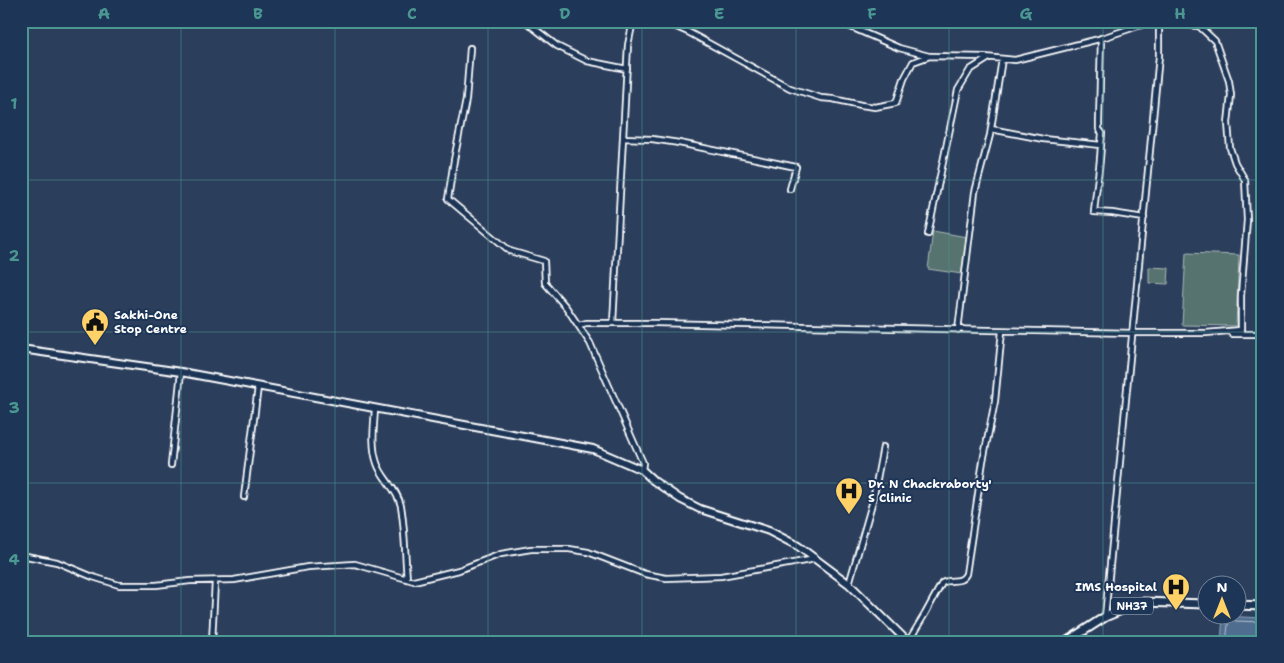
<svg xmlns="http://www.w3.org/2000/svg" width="1284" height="663" font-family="'Shantell Sans',sans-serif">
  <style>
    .green { fill: #577370; stroke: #abb9b8 }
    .water { fill: #4f6d8f; stroke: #95a7bc }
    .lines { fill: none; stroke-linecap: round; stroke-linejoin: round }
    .shore { stroke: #b9c5d2; stroke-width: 1 }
    .minor-casing { stroke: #fff; stroke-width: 8 }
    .secondary-casing { stroke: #fff; stroke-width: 10 }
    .trunk-casing { stroke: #fff; stroke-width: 11 }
    .minor { stroke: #1d3557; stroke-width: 4.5 }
    .secondary { stroke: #1d3557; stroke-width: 6 }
    .trunk { stroke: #1d3557; stroke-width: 7 }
    .grid { fill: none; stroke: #4b9892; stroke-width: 1; stroke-opacity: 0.55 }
    .labels { text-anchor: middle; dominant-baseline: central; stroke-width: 4; stroke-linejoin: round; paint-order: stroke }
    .shield { fill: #1d3557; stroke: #bbc2cd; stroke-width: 1 }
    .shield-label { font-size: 11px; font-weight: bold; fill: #fff }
    .poi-label { font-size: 12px; font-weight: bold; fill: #fff; stroke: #1d3557; text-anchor: start }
    .neatline { fill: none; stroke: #4b9892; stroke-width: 2 }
    .grid-label { font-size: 16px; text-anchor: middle; font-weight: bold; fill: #4b9892 }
  </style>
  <rect width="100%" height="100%" fill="#2b3e5c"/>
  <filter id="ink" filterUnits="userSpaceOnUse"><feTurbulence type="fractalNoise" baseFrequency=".02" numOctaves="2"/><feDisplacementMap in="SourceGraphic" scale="10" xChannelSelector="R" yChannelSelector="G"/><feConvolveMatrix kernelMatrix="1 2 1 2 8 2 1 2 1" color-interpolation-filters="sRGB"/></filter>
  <g filter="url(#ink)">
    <path class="green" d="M933,231l34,6 -5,37 -34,-5z
      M1186,253l53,2 -3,71 -54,-1z
      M1149,267l20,1 -1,16 -19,-1z"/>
    <path class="water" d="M1223,616l40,2v24h-42z"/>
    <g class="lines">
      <path class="shore" d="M1226,642l3,-25 7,4 27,1"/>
      <g class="minor-casing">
        <path id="minor" d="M525,21l32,25 30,15 40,8
          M663,21l25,11 102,56 31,10 12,1 28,6 14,2 21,-4 8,-24 9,-17 17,-6 55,1 30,3 84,-21 51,-17 49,4 16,15 14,40 2,14 -3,28 2,25 5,15 10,17 2,40 -6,76v34l-35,3h-75
          M837,21l62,27 30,8
          M470,48l-4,52 -12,60 -6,39 62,52 34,10 1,22 21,24 24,36 53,120 -1,7
          M991,129l52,10 58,6c-1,23 -5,44 -7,67l18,1 32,5
          M623,138l29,1 27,4 117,24 -6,22
          M1101,145l1,-12 -3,-4v-7l2,-84
          M928,234l30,-144 12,-20 19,-12
          M613,323l15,-278 5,-24
          M579,325l7,-2h69l479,10
          M958,330l17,-138 15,-57 12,-76
          M1232,334h31
          M375,409c-1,17 -4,37 2,54 5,16 20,25 24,43 4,24 4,49 6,73
          M171,465l10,-93
          M244,497l14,-110
          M21,555l36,7 36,15 26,8h37l34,-4 44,-1 74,-13 47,-3 59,17 45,-11 42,-16 30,-5h38l19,3 57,22 21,4 55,-2 89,-16 6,-2
          M849,584l24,-84 10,-53
          M1105,617l54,-561v-32
          M212,642l3,-61
          M908,642l17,-28 17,-31c9,-5 18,2 24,-9l17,-113 12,-60 7,-70"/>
      </g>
      <g class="secondary-casing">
        <path id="secondary" d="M21,349l160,23 412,77 49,21 12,11 26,18 20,10 69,22 29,15 51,38 59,58"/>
      </g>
      <g class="trunk-casing">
        <path id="trunk" d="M1236,605l27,1
          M1066,642l39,-25 36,-15 65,2"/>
      </g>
      <use href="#minor" class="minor"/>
      <use href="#secondary" class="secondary"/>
      <use href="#trunk" class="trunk"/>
    </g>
  </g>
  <path class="grid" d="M181,21v621M335,21v621M488,21v621M642,21v621M796,21v621M949,21v621M1103,21v621M21,180h1242M21,332h1242M21,483h1242"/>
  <defs>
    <g id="civic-pin" transform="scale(1.4375)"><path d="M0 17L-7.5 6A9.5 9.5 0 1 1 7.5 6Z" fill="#ffd166" stroke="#1d3557"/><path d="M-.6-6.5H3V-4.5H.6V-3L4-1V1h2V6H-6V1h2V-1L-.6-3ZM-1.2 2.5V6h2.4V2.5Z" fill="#111"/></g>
    <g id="hospital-pin" transform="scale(1.4375)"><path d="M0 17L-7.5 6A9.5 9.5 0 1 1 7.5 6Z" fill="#ffd166" stroke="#1d3557"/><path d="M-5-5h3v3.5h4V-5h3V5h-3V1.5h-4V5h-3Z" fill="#111"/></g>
  </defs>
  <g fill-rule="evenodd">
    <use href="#civic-pin" x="95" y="322"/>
    <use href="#hospital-pin" x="849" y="491"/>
    <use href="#hospital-pin" x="1176" y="587"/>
  </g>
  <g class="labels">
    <rect class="shield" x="1111" y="597.5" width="42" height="17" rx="4"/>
    <g class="shield-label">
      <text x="1132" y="606">NH37</text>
    </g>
    <g class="poi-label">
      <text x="114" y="315">Sakhi-One<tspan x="114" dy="14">Stop Centre</tspan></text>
      <text x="868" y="484">Dr. N Chackraborty'<tspan x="868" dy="14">S Clinic</tspan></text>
      <text x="1157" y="587" text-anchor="end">IMS Hospital</text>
    </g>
  </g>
  <rect width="1284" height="663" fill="none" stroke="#1d3557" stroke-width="55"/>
  <g transform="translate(1222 600)"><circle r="24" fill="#1d3557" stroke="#77869a"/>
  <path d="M0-4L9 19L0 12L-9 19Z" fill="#ffd166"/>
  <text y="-8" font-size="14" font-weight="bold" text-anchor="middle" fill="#ffffff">N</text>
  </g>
  <rect x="28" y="28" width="1228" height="608" class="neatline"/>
  <g class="grid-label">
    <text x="104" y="19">A</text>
    <text x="258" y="19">B</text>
    <text x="412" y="19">C</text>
    <text x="565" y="19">D</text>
    <text x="719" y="19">E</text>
    <text x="872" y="19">F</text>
    <text x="1026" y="19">G</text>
    <text x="1180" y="19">H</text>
    <text x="14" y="109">1</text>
    <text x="14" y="261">2</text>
    <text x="14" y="413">3</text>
    <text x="14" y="565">4</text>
  </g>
</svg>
